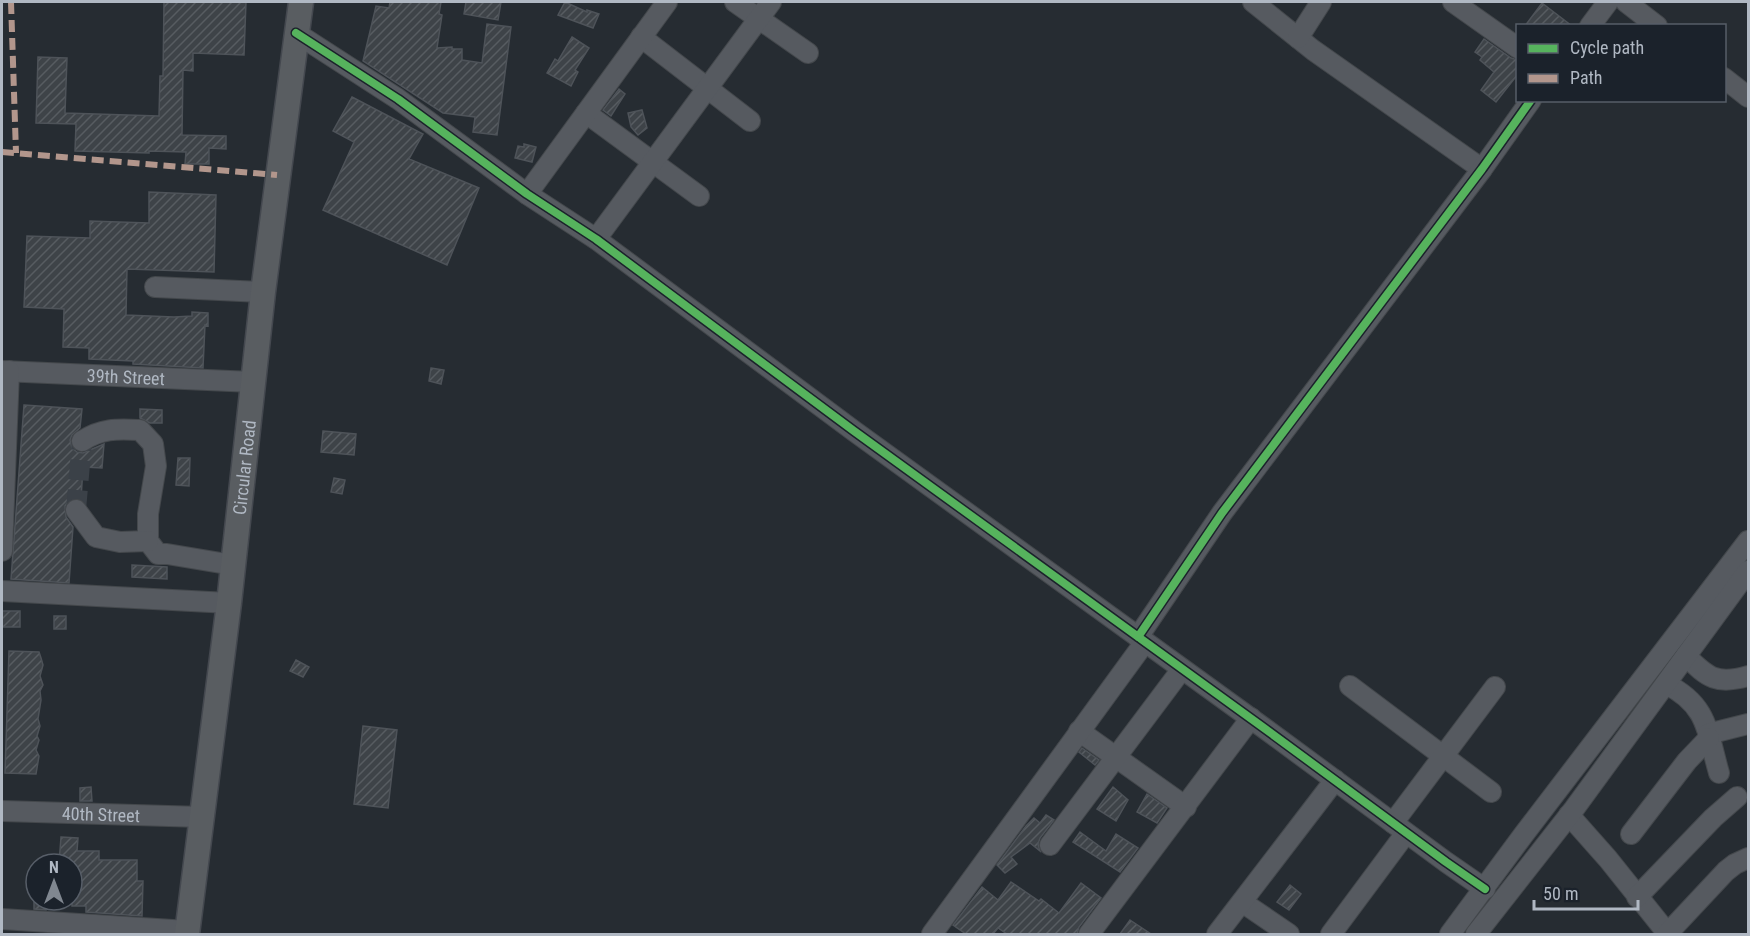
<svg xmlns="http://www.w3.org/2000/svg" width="1750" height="936" font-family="'Roboto Condensed',sans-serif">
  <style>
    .building { fill: url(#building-hatch); stroke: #4e5359; stroke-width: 1.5 }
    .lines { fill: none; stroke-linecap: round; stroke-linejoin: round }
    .minor-tunnel { stroke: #3b4148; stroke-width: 20; stroke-dasharray: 20 10; stroke-linecap: butt }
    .minor-casing { stroke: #44484c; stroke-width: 22 }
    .major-casing { stroke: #44484f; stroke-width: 27 }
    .minor { stroke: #565a60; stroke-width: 20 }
    .major { stroke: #595d61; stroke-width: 24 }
    .quiet { stroke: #b2968c; stroke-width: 6; stroke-dasharray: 12 6; stroke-linecap: butt }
    .cycleway-casing { stroke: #1b222b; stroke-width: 11 }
    .cycleway { stroke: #56b35d; stroke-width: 8 }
    .labels { text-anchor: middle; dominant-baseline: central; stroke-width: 6; stroke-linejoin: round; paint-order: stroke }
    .street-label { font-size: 18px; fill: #b0b8c3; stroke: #1b222b }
  </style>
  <defs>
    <pattern id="building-hatch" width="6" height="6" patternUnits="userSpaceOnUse" patternTransform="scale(1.5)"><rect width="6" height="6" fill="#3e4348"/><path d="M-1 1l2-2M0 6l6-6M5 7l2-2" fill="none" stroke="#575c61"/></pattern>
  </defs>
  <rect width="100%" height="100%" fill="#262c32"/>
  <path class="building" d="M164,2h82l-2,53 -51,-2v18l-10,-1 -1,65 44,1v13l-17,-1v16h-24l1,-12 -37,-1v2l-74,-2 1,-27 -40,-1 2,-66 29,1 -2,55 94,3 1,-40h3z
    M390,2h51l-2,12 3,1 -5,33 15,-1v2h10v11l20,3 5,-39 24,3 -14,108 -24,-3 2,-15 -32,-4 -80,-52 13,-55 13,2z
    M466,2h35l-3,18 -34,-6z
    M565,2l22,10v-2l12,4 -6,14 -35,-13z
    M1542,3l30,23h-47z
    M572,37l17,11 -14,22 3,2 -7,14 -24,-13 8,-14 3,2z
    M1484,39l27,19 7,2v14l-22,28 -15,-12 13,-18 -14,-12 2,-3 -7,-5z
    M619,89l6,5 -14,22 -8,-6z
    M352,97l71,37 -14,25 70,29 -32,77 -124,-55 31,-68 -21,-11z
    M642,110l5,18 -9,7 -7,-8 -3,-14z
    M524,144l12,3 -4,15 -17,-4 3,-12 6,1z
    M149,192l67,3 -2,77 -87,-3 -1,46 48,2 18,-1v-4l16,1v13l-3,-1 -2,43 -70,-4v-3l-44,-2v-11l-26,-1 1,-38 -40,-2 3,-71 63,2v-17l59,2z
    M431,368l13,2 -3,14 -12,-3z
    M24,405l58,4 -2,19 -8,7 -2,5 2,8 5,4 6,1 21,-9 -2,24 -19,-1 -2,32 -6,-1 -6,2 -4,6 1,11 7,10 -4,56 -58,-4z
    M140,409l22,1v13h-12l-10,-5z
    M323,431l33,3 -2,21 -33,-3z
    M178,458h12l-1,28 -13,-1z
    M334,478l11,2 -3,14 -11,-2z
    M132,565l35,2v12l-35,-2z
    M2,611h18v16h-18z
    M54,616h12v13h-12z
    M9,651l30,1 2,6 2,7 -3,11 3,9 -3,6 1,9 -3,19 2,7 -3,10 2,4 -3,10 3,6 -3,18 -31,-1z
    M296,660l13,7 -6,10 -13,-6z
    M363,726l34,4 -9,78 -34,-4z
    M1082,748l17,12 -4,5 -16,-13z
    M91,787l1,14h-12v-13z
    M1113,787l15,13 -12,21 -19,-12z
    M1147,794l20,14 -10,15 -20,-11z
    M1046,815l8,5 -14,18 -2,6 2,7 -10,-8 -19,14 6,7 -12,9 -8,-8 29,-39 8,-8 6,5z
    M1080,832l26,19 10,-17 22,14 -18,24 -47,-30z
    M61,837l17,1 -1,13h22v9h38v21h6l-1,35 -56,-4v-6h-14v-42h-13z
    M1011,882l28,19 2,-2 18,14 22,-30 20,15 -22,29 -2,7h-70l-9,-6 -5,6h-27l-13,-9 29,-38 16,13z
    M1290,885l11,9 -12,16 -12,-8z
    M34,900h12v10l-12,-1z
    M1130,920l21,14h-31z"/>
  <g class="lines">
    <path class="minor-tunnel" d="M76,510l6,-69"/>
    <g class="minor-casing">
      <g id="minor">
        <path d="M735,2l73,51"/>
        <path d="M1253,2l60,48 169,119"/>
        <path d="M1453,2l65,46"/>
        <path d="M1626,2l31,24"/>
        <path d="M1590,26l18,-24"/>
        <path d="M296,33l102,66 129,95 69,45 258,192 410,297 182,134 39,27"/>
        <path d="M641,37l109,84"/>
        <path d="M1298,38l23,-36"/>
        <path d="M1724,78l24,19"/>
        <path d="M586,113l113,83"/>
        <path d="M527,194l140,-192"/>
        <path d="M596,239l175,-237"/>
        <path d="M155,287l108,5"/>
        <path id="s1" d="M2,371l251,11"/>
        <path d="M82,441c20,-13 35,-12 58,-11l13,14 3,22 -8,48v27l10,13h9l66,11"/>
        <path d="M76,510l20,27 24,5 28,-1"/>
        <path d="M2,551l7,-180"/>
        <path d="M2,591l227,12"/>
        <path d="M1138,637l84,-124 260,-344 49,-69"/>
        <path d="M1686,656c22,22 31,29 62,20"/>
        <path d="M1666,684c42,21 41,47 53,89"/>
        <path d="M1350,686l141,106"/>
        <path d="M1079,731l107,76"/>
        <path d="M1708,734l40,-10"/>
        <path id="s2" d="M2,811l200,6"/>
        <path d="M1569,815l39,44 60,75"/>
        <path d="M1393,823l102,-136"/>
        <path d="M1631,834l56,-73 22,-23"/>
        <path d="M1050,845l132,-176"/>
        <path d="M1637,897l76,-79 24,-21"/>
        <path d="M1242,902l47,32"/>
        <path d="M2,919l186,12"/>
        <path d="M932,934l213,-292"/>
        <path d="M1089,934l162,-216"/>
        <path d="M1217,934l118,-154"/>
        <path d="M1331,934l75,-101"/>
        <path d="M1450,934l74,-100 224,-293"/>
        <path d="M1476,934l98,-125 174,-238"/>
        <path d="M1667,934l59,-63 9,-7 13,-6"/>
      </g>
    </g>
    <g class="major-casing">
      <g id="major">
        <path id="s3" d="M187,934l42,-331 34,-311 38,-290"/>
      </g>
    </g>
    <use href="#minor" class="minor"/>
    <use href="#major" class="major"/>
    <path class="quiet" d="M11,2l5,151
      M2,152l275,23"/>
    <g class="cycleway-casing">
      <path id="cycleway" d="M296,33l102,66 129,95 69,45 258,192 410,297 182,134 39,27
        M1138,637l84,-124 260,-344 49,-69"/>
    </g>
    <use href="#cycleway" class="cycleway"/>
  </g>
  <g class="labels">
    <g class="street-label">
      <text stroke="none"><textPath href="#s1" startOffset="124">39th Street</textPath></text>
      <text stroke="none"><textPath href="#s3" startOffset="470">Circular Road</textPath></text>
      <text stroke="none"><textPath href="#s2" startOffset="99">40th Street</textPath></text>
    </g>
  </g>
  <rect width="1750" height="936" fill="none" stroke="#b0b8c3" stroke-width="6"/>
  <rect x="1516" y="24" width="210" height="78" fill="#1b222b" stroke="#575e68" stroke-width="1.5"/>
  <rect x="1528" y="44" width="30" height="9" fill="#56b35d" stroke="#575e68" stroke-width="1.5"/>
  <text x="1570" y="54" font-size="18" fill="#b0b8c3">Cycle path</text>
  <rect x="1528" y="74" width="30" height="9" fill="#b2968c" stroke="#575e68" stroke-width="1.5"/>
  <text x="1570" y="84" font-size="18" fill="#b0b8c3">Path</text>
  <g transform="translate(54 882)"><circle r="28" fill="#1b222b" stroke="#575e68" stroke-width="1.5"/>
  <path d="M0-4.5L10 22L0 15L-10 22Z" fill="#808790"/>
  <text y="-9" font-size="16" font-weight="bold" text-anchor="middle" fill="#b0b8c3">N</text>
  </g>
  <path d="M1534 900v9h104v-9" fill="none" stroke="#b0b8c3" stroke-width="3"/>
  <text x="1543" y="900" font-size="18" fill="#b0b8c3" stroke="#1b222b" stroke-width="4.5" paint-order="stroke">50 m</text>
</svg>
